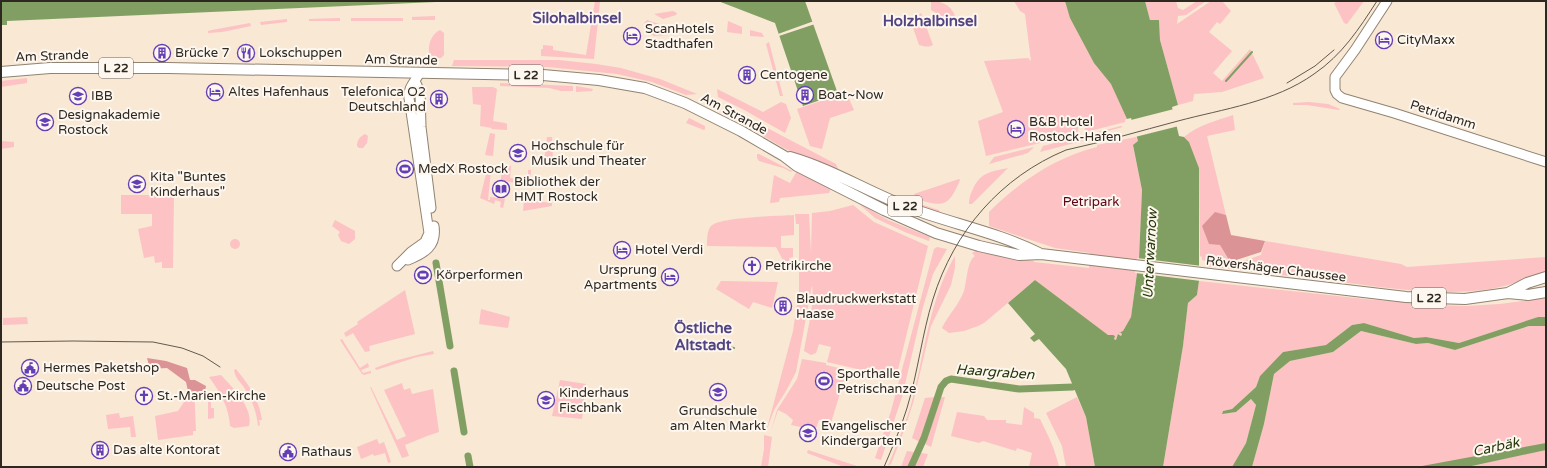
<svg xmlns="http://www.w3.org/2000/svg" width="1547" height="468" font-family="'Varela Round',sans-serif">
  <style>
    .green { fill: #fdc2c3 }
    .forest { fill: #dc9396 }
    .water { fill: #829f63 }
    .pier { fill: #f8e8d4 }
    .lines { fill: none; stroke-linecap: round; stroke-linejoin: round }
    .stream { stroke: #829f63; stroke-width: 2 }
    .canal { stroke: #829f63; stroke-width: 7 }
    .secondary-casing { stroke: #918371; stroke-width: 11 }
    .primary-casing { stroke: #918371; stroke-width: 12 }
    .secondary { stroke: #fff; stroke-width: 9 }
    .primary { stroke: #fff; stroke-width: 10 }
    .tram { stroke: #61594e; stroke-width: 1 }
    .labels { text-anchor: middle; dominant-baseline: central; stroke-width: 4; stroke-linejoin: round; paint-order: stroke }
    .shield { fill: #fdf7ef; stroke: #6b665e; stroke-width: 1 }
    .shield-label { font-size: 12px; font-weight: bold; fill: #2d2820 }
    .poi-label { font-size: 13px; fill: #2d2820; stroke: #fdf7ef; text-anchor: start }
    .street-label { font-size: 13px; fill: #2d2820; stroke: #fdf7ef }
    .park-label { font-size: 13px; fill: #5d0319; stroke: #fdf7ef }
    .water-label { font-size: 14px; font-style: italic; fill: #25370a; stroke: #fdf7ef }
    .quarter-label { font-size: 15px; font-weight: bold; fill: #524482; stroke: #fdf7ef }
  </style>
  <rect width="100%" height="100%" fill="#f8e8d4"/>
  <path class="green" d="M595,1h5l-6,58 -53,-3v-7h2v-4l10,1v4l33,5z
    M931,1c14,0 22,6 26,20l-12,2 -7,-9 -7,-4z
    M1014,1h69l39,91 5,27 -2,1v2l-39,10 -5,-15 -4,17 -91,22 -8,-35 25,-9 -19,-51 44,-3 3,3 -6,-47 -5,-3z
    M1145,1h31l2,7 5,2 14,-9h9l-20,14 -8,1 -1,8 34,-23h11l9,10 -11,13 -3,-2 -8,10 23,19 -19,22 9,8 28,-32 14,29 -42,14 -28,2 -1,7 -15,4 -18,-65 -1,-20h-9z
    M1340,1h24l-17,23 -3,-1 -10,-20z
    M673,11l4,2 -1,2 -13,4 -9,-5z
    M921,13l12,32c-5,3 -9,1 -14,0l-8,-23 5,-5z
    M435,16v4h-23v-3z
    M340,18v3h-31v-2z
    M351,18h52v3h-52z
    M287,19v3l-26,3 -1,-3z
    M647,20l12,4 1,1 -9,3 -7,-5z
    M728,21l14,6v7l-15,-2z
    M250,23l1,3 -29,6 -14,1v-2l4,-1z
    M662,29l7,4v2l-15,1 -4,-3 1,-2z
    M440,30l4,3v22l-3,3h-11c-3,-11 0,-23 10,-28z
    M750,30l12,3 2,4 -14,-1z
    M769,42l14,54h-3l-14,-52z
    M454,60h105l37,4 25,4 39,11 37,15 -11,1 -34,-13 -35,-8 -69,-7 -96,-1z
    M27,78v5l-26,4v-6z
    M500,83l73,3v5h-12l-12,-3 -49,-2z
    M576,86l17,3 -1,2 -16,1z
    M472,87h21l4,2 -4,32 12,2 1,1 1,-1v7l-16,-1 1,-1 -12,-2 1,-21 -8,-1z
    M717,89l46,23 18,-10 5,2 5,14 -6,15 -39,-22 -28,-14z
    M846,92l8,18 -24,8 -8,31 -12,-3 -13,-37 39,-13 1,2 5,-2v-2z
    M1309,102l19,2 12,5 -1,1 -32,-5h-14v-2z
    M723,107h4l109,57 3,7 -36,-13 -21,-11 -17,-10 -22,-17 -20,-12z
    M1233,115l2,15 -28,6 19,79 -11,-2 5,32 11,20 30,-10 4,-14 136,23 6,3 139,-10v14c-18,7 -36,15 -55,18 -47,7 -96,0 -143,-6 -47,-6 -95,-11 -142,-17v-5l-4,-1v-3l-2,-1 -1,-88 -10,-26 -5,-5c15,-12 31,-16 49,-22z
    M689,118l16,8v3l-1,1 -18,-7z
    M1121,126l2,1 -27,7 1,3 -57,15 3,-6z
    M490,133l5,1 -2,22 -8,-1z
    M365,134l3,2 -1,7 -4,5h-4l-2,-2c0,-5 2,-9 8,-12z
    M547,137h5l1,25h-9z
    M1136,137l2,4 -5,5 9,44 -3,69 -8,58 -8,14 -3,1 2,2 -1,2 -2,-2 -3,6 -4,-4h-4l-73,-56 -51,43 -6,3 -14,5 -15,2 -7,-5c6,-13 17,-23 22,-37 3,-10 3,-30 11,-35l-3,-3 5,-3 57,11v1l55,6 1,-15 -35,-5 -66,-22v-14c30,-30 67,-55 108,-65v-2z
    M1,141l13,1v5l-13,2z
    M1034,147l-6,6 -39,11 5,-7z
    M757,154h2l33,17 -1,1 -8,-4 -24,-7 -2,-3z
    M502,165l9,1 -1,12 10,1v5l-19,-4z
    M1008,168l-36,36h-3c0,-5 1,-9 3,-13 8,-19 18,-19 36,-23z
    M487,170h4l-3,30h2v-3l15,2 -2,9 -3,-1 1,-5 -6,-2 -1,4 -14,-6z
    M528,170h3l-1,15 -7,-1 1,-8h4z
    M797,171l34,17 -2,5 -49,5 -1,4 -9,1 4,-28 16,8z
    M849,174c27,19 59,26 90,36l1,3 -56,-19 -37,-18z
    M959,179l1,1c-11,26 -16,28 -43,19l-3,-5z
    M163,193h11l-1,75h-11v-6l-7,1 -1,-7 -10,2 -6,-29 14,-3v-12h-31v-19h39z
    M524,200l28,3v3l-29,5z
    M857,202l31,18 42,17 -1,4 -22,-8 -32,-15z
    M853,205l21,17 54,24 -32,132 -69,-16 4,-15 -12,-3 -3,9 -5,2 -7,-4c3,-20 11,-47 8,-66l-16,87 -10,19 -12,19 -8,22 27,-101 6,-40v-67h-3l-1,-10h14l2,39 1,-40 18,-2z
    M794,215v20l-13,1v12h12v9l-4,1 1,8 -2,1 -2,-1 -10,-19 -69,-1c0,-6 0,-16 4,-20 9,-9 68,-10 83,-11z
    M335,220l20,11v8l-6,5 -8,-3 -3,-6 2,-3 -8,-6z
    M230 244a5 5 0 1 1 10 0a5 5 0 1 1-10 0Z
    M937,247l10,2 -14,25 -10,33 -21,90 -21,63 -6,-2 16,-47 43,-162z
    M955,256v12l-4,17 -20,41 -18,77 -8,25 -14,36 -3,2c9,-23 19,-45 25,-69 12,-47 17,-99 42,-141z
    M721,281l57,1 -6,26 -19,-6 -4,7 -33,-20z
    M1199,281l166,18 73,6 28,1 34,-2 46,-6v19h-8l-79,26 -33,-6 -12,1 -50,-15 -12,2 -26,20 -43,7 -23,24 -4,11 -24,22 -9,2 -1,2 14,-1 15,-13 5,6 -10,38 -14,24h-69l20,-121 5,-43 9,-8z
    M405,290l10,44 -46,12 1,5 -5,1 -12,-19 -7,4 -2,-4 14,-9 -1,-2z
    M481,309l29,8 -2,11 -29,-4z
    M27,317l1,7 -25,1v-7z
    M1529,326h17v141h-294l12,-43 10,-50 16,-13 43,-9 28,-21 55,13 12,-1 27,7z
    M342,339l18,29 8,-5 1,4 -8,3 2,3 8,-2v2l-7,2 -2,-1 -22,-34z
    M433,351l1,3 -17,3 -41,13 -1,-2 19,-7z
    M802,359l24,4v2l21,5 -16,53 -12,-3 -4,11 -6,-2v-2l-3,-1 -1,2 -14,-3 2,-5 -7,-6 -8,-4 -7,21 6,-21 20,-31z
    M236,369c13,16 23,30 26,51h-3l1,5 -2,1c-1,-13 -6,-26 -13,-37 -4,-7 -10,-10 -11,-19z
    M221,375c11,12 33,33 28,51l-15,2 -4,-2c-1,-19 -10,-34 -21,-49z
    M560,380l26,4 -4,35 -30,-3z
    M402,383l2,7 6,-2 2,6 21,-5 6,43 -12,4 -22,9 4,11 -7,2 -32,-71h1l26,53 9,-4 -22,-46z
    M194,387l2,44h-3v4l-35,5 -3,-24 23,-5z
    M208,397h3v11h3v10l-6,1z
    M935,397l-15,45 -8,-4 13,-40z
    M939,397h6l-14,50 -6,-3z
    M1077,397l9,20 9,50h-29l-4,-21 -16,-33z
    M1024,407l10,6v5l6,1c8,16 15,30 19,48h-30l3,-14 -15,-5 -1,3 -33,-10 -4,2 -28,-7 6,-24 27,4 3,4h19v3l16,2z
    M119,413l1,5 13,-2 3,21h-5l-1,-10 -22,2 -2,-14z
    M764,435l8,2 -4,30h-7l3,-18z
    M377,439l2,5 5,-2 7,20 -3,1 -3,-10 -11,3 -1,-2 -12,5 -4,-12z
    M808,450l52,17h-16l-37,-14z
    M907,451l7,1 -5,15h-8z
    M921,453l7,1 -5,13h-8z"/>
  <path class="forest" d="M1215,212l11,3 5,20 34,6 -4,11 -31,10 -10,-17 -11,-1 -7,-18z
    M147,358l19,3 21,7 3,12h5l11,6 -2,11 -7,1v-2h-8l-3,-14 -19,-14 -17,1z"/>
  <path class="water" d="M1,1h458l-452,20v4h-6z
    M718,1h87l33,93 -35,12 -28,-83z
    M1065,1h80l5,19h9l1,20 18,65 -6,2 7,29 5,1 5,5 10,26v113l-2,14 -9,8 -5,43 -20,121h-68l-9,-50 -20,-48 -27,-30 -5,3 -4,-4 5,-4 -27,-31 27,-23 73,55h5l2,1 -1,3 2,1 2,-6 3,2 1,-2 -2,-2 -2,1 5,-2 8,-14 8,-58 3,-69 -9,-45 5,-4 -7,-23 -4,1 -16,-35 -17,-21 -24,-45z
    M1538,317h8v9h-17l-74,24 -27,-7 -12,1 -55,-13 -28,21 -43,9 -16,13 -10,50 -12,43h-20l14,-24 10,-38 -5,-6 -15,13 -14,2 1,-3 9,-2 24,-22 4,-11 23,-24 43,-7 26,-20 12,-2 50,15 12,-1 33,6z
    M1546,443v7l-79,17h-64l19,-1z"/>
  <path class="pier" d="M814,21l1,3 -36,12 -1,-2z
    M1174,109l5,17 -44,11 -4,-17z
    M1137,258l65,8 -1,15 -66,-8z"/>
  <g class="lines">
    <path class="stream" d="M1226,81l26,-29
      M695,344l22,1 17,3"/>
    <path class="canal" d="M436,263l14,83
      M454,371l10,61
      M468,456l2,11
      M911,467l13,-29 17,-51 5,-6 5,-2 68,10 54,-2"/>
    <g class="secondary-casing">
      <path id="secondary" d="M1387,1l-32,49 -20,27v13l2,4 5,4 52,15 152,49
        M415,81l5,11 1,35 10,81
        M408,260c17,-7 29,-14 26,-34
        M397,266l14,-14 14,-10 4,-9 -20,-135c-1,-11 5,-15 10,-24"/>
    </g>
    <g class="primary-casing">
      <path id="primary" d="M1,72l49,-4h118l375,7 56,5 46,8 40,15 56,28 43,25 13,10 87,44 52,23 43,13 40,9 22,-1 365,43 59,2 43,-6 20,2 18,-3
        M790,157c42,12 80,36 120,51 43,16 89,25 129,45
        M1508,293l19,-10 19,-6"/>
    </g>
    <use href="#secondary" class="secondary"/>
    <use href="#primary" class="primary"/>
    <path class="tram" d="M1287,83l28,-17 19,-16
      M1,342l72,-1 80,1 29,6 21,8 17,11
      M884,467c8,-19 17,-39 23,-59 11,-36 15,-74 26,-109 21,-68 68,-122 133,-149 37,-8 74,-19 112,-29 45,-12 97,-19 136,-47 28,-19 45,-45 63,-73"/>
  </g>
  <defs>
    <g id="hotel-ring" transform="scale(0.9)"><circle r="9.5" fill="#fdf7ef" stroke="#633eb6" stroke-width="1.5"/><path d="M-6-4.5h1.5V1H6V5H4.5V3h-9V5H-6ZM-4 0a1.8 1.8 0 1 1 3.6 0ZM.5 0V-2.5h3Q6-2.5 6 0Z" fill="#633eb6"/></g>
    <g id="building-ring" transform="scale(0.9)"><circle r="9.5" fill="#fdf7ef" stroke="#633eb6" stroke-width="1.5"/><path d="M-4-6H4V6H1V3H-1V6H-4ZM-2.5-4.3h1.7v1.8h-1.7ZM.8-4.3h1.7v1.8H.8ZM-2.5-1h1.7V.8h-1.7ZM.8-1h1.7V.8H.8Z" fill="#633eb6"/></g>
    <g id="restaurant-ring" transform="scale(0.9)"><circle r="9.5" fill="#fdf7ef" stroke="#633eb6" stroke-width="1.5"/><path d="M-5-6h1v4h1v-4h1v4h1v-4h1v5L-1.5 .5V6h-2V.5L-5-1ZM5-6V6H3V1.5H1.5Q1.5-4 5-6Z" fill="#633eb6"/></g>
    <g id="school-ring" transform="scale(0.9)"><circle r="9.5" fill="#fdf7ef" stroke="#633eb6" stroke-width="1.5"/><path d="M0-5L7-2L0 1L-7-2ZM-4 1L0 2.5L4 1V4Q0 6-4 4Z" fill="#633eb6"/></g>
    <g id="university-ring" transform="scale(0.9)"><circle r="9.5" fill="#fdf7ef" stroke="#633eb6" stroke-width="1.5"/><path d="M0-5L7-2L0 1L-7-2ZM-4 1L0 2.5L4 1V4Q0 6-4 4Z" fill="#633eb6"/></g>
    <g id="stadium-ring" transform="scale(0.9)"><circle r="9.5" fill="#fdf7ef" stroke="#633eb6" stroke-width="1.5"/><path d="M0-5a6.5 5 0 1 0 0 10a6.5 5 0 1 0 0-10ZM-3.5-1.8h7v3.6h-7Z" fill="#633eb6"/></g>
    <g id="library-ring" transform="scale(0.9)"><circle r="9.5" fill="#fdf7ef" stroke="#633eb6" stroke-width="1.5"/><path d="M-6-4Q-3-5.5-.7-3.5V5Q-3 3-6 4ZM6-4Q3-5.5 .7-3.5V5Q3 3 6 4Z" fill="#633eb6"/></g>
    <g id="church-ring" transform="scale(0.9)"><circle r="9.5" fill="#fdf7ef" stroke="#633eb6" stroke-width="1.5"/><path d="M-1.2-6h2.4v3.5h3.3v2.4h-3.3V6h-2.4V-.1h-3.3v-2.4h3.3Z" fill="#633eb6"/></g>
    <g id="civic-ring" transform="scale(0.9)"><circle r="9.5" fill="#fdf7ef" stroke="#633eb6" stroke-width="1.5"/><path d="M-.6-6.5H3V-4.5H.6V-3L4-1V1h2V6H-6V1h2V-1L-.6-3ZM-1.2 2.5V6h2.4V2.5Z" fill="#633eb6"/></g>
  </defs>
  <g fill-rule="evenodd">
    <use href="#hotel-ring" x="632" y="36"/>
    <use href="#hotel-ring" x="1384" y="40"/>
    <use href="#building-ring" x="162" y="53"/>
    <use href="#restaurant-ring" x="246" y="53"/>
    <use href="#building-ring" x="747" y="75"/>
    <use href="#hotel-ring" x="215" y="92"/>
    <use href="#building-ring" x="805" y="95"/>
    <use href="#school-ring" x="78" y="96"/>
    <use href="#building-ring" x="439" y="99"/>
    <use href="#school-ring" x="45" y="122"/>
    <use href="#hotel-ring" x="1016" y="129"/>
    <use href="#university-ring" x="518" y="153"/>
    <use href="#stadium-ring" x="405" y="169"/>
    <use href="#school-ring" x="137" y="184"/>
    <use href="#library-ring" x="501" y="189"/>
    <use href="#hotel-ring" x="622" y="250"/>
    <use href="#church-ring" x="752" y="266"/>
    <use href="#stadium-ring" x="423" y="275"/>
    <use href="#hotel-ring" x="670" y="277"/>
    <use href="#building-ring" x="783" y="306"/>
    <use href="#civic-ring" x="30" y="368"/>
    <use href="#stadium-ring" x="824" y="381"/>
    <use href="#civic-ring" x="23" y="386"/>
    <use href="#school-ring" x="718" y="392"/>
    <use href="#church-ring" x="144" y="396"/>
    <use href="#school-ring" x="546" y="400"/>
    <use href="#school-ring" x="808" y="433"/>
    <use href="#building-ring" x="100" y="450"/>
    <use href="#civic-ring" x="288" y="452"/>
  </g>
  <g class="labels">
    <g class="shield">
      <rect x="99" y="58" width="34" height="20" rx="3"/>
      <rect x="509" y="65" width="34" height="20" rx="3"/>
      <rect x="888" y="196" width="34" height="20" rx="3"/>
      <rect x="1412" y="288" width="34" height="20" rx="3"/>
    </g>
    <g class="shield-label">
      <text x="116" y="68">L 22</text>
      <text x="526" y="75">L 22</text>
      <text x="905" y="206">L 22</text>
      <text x="1429" y="298">L 22</text>
    </g>
    <g class="poi-label">
      <text x="645" y="29">ScanHotels<tspan x="645" dy="15">Stadthafen</tspan></text>
      <text x="1397" y="40">CityMaxx</text>
      <text x="175" y="53">Brücke 7</text>
      <text x="259" y="53">Lokschuppen</text>
      <text x="760" y="75">Centogene</text>
      <text x="228" y="92">Altes Hafenhaus</text>
      <text x="426" y="92" text-anchor="end">Telefonica O2<tspan x="426" dy="15">Deutschland</tspan></text>
      <text x="818" y="95">Boat~Now</text>
      <text x="91" y="96">IBB</text>
      <text x="58" y="115">Designakademie<tspan x="58" dy="15">Rostock</tspan></text>
      <text x="1029" y="122">B&amp;B Hotel<tspan x="1029" dy="15">Rostock-Hafen</tspan></text>
      <text x="531" y="146">Hochschule für<tspan x="531" dy="15">Musik und Theater</tspan></text>
      <text x="418" y="169">MedX Rostock</text>
      <text x="150" y="177">Kita "Buntes<tspan x="150" dy="15">Kinderhaus"</tspan></text>
      <text x="514" y="182">Bibliothek der<tspan x="514" dy="15">HMT Rostock</tspan></text>
      <text x="635" y="250">Hotel Verdi</text>
      <text x="765" y="266">Petrikirche</text>
      <text x="657" y="270" text-anchor="end">Ursprung<tspan x="657" dy="15">Apartments</tspan></text>
      <text x="436" y="275">Körperformen</text>
      <text x="796" y="299">Blaudruckwerkstatt<tspan x="796" dy="15">Haase</tspan></text>
      <text x="43" y="368">Hermes Paketshop</text>
      <text x="837" y="374">Sporthalle<tspan x="837" dy="15">Petrischanze</tspan></text>
      <text x="36" y="386">Deutsche Post</text>
      <text x="559" y="393">Kinderhaus<tspan x="559" dy="15">Fischbank</tspan></text>
      <text x="157" y="396">St.-Marien-Kirche</text>
      <text x="718" y="411" text-anchor="middle">Grundschule<tspan x="718" dy="15">am Alten Markt</tspan></text>
      <text x="821" y="426">Evangelischer<tspan x="821" dy="15">Kindergarten</tspan></text>
      <text x="113" y="450">Das alte Kontorat</text>
      <text x="301" y="452">Rathaus</text>
    </g>
    <g class="street-label">
      <text transform="translate(52 56) rotate(-2)">Am Strande</text>
      <text transform="translate(401 60) rotate(1)">Am Strande</text>
      <text transform="translate(734 114) rotate(28)">Am Strande</text>
      <text transform="translate(1443 115) rotate(18)">Petridamm</text>
      <text transform="translate(1276 269) rotate(7)">Rövershäger Chaussee</text>
    </g>
    <g class="park-label">
      <text x="1091" y="202">Petripark</text>
    </g>
    <g class="water-label">
      <text transform="translate(1150 254) rotate(-87)">Unterwarnow</text>
      <text transform="translate(995 372) rotate(4)">Haargraben</text>
      <text transform="translate(1496 447) rotate(-12)">Carbäk</text>
    </g>
    <g class="quarter-label">
      <text x="577" y="18">Silohalbinsel</text>
      <text x="930" y="21">Holzhalbinsel</text>
      <text x="703" y="328">Östliche<tspan x="703" dy="17">Altstadt</tspan></text>
    </g>
  </g>
  <rect width="1547" height="468" fill="none" stroke="#2d2820" stroke-width="4"/>
</svg>
